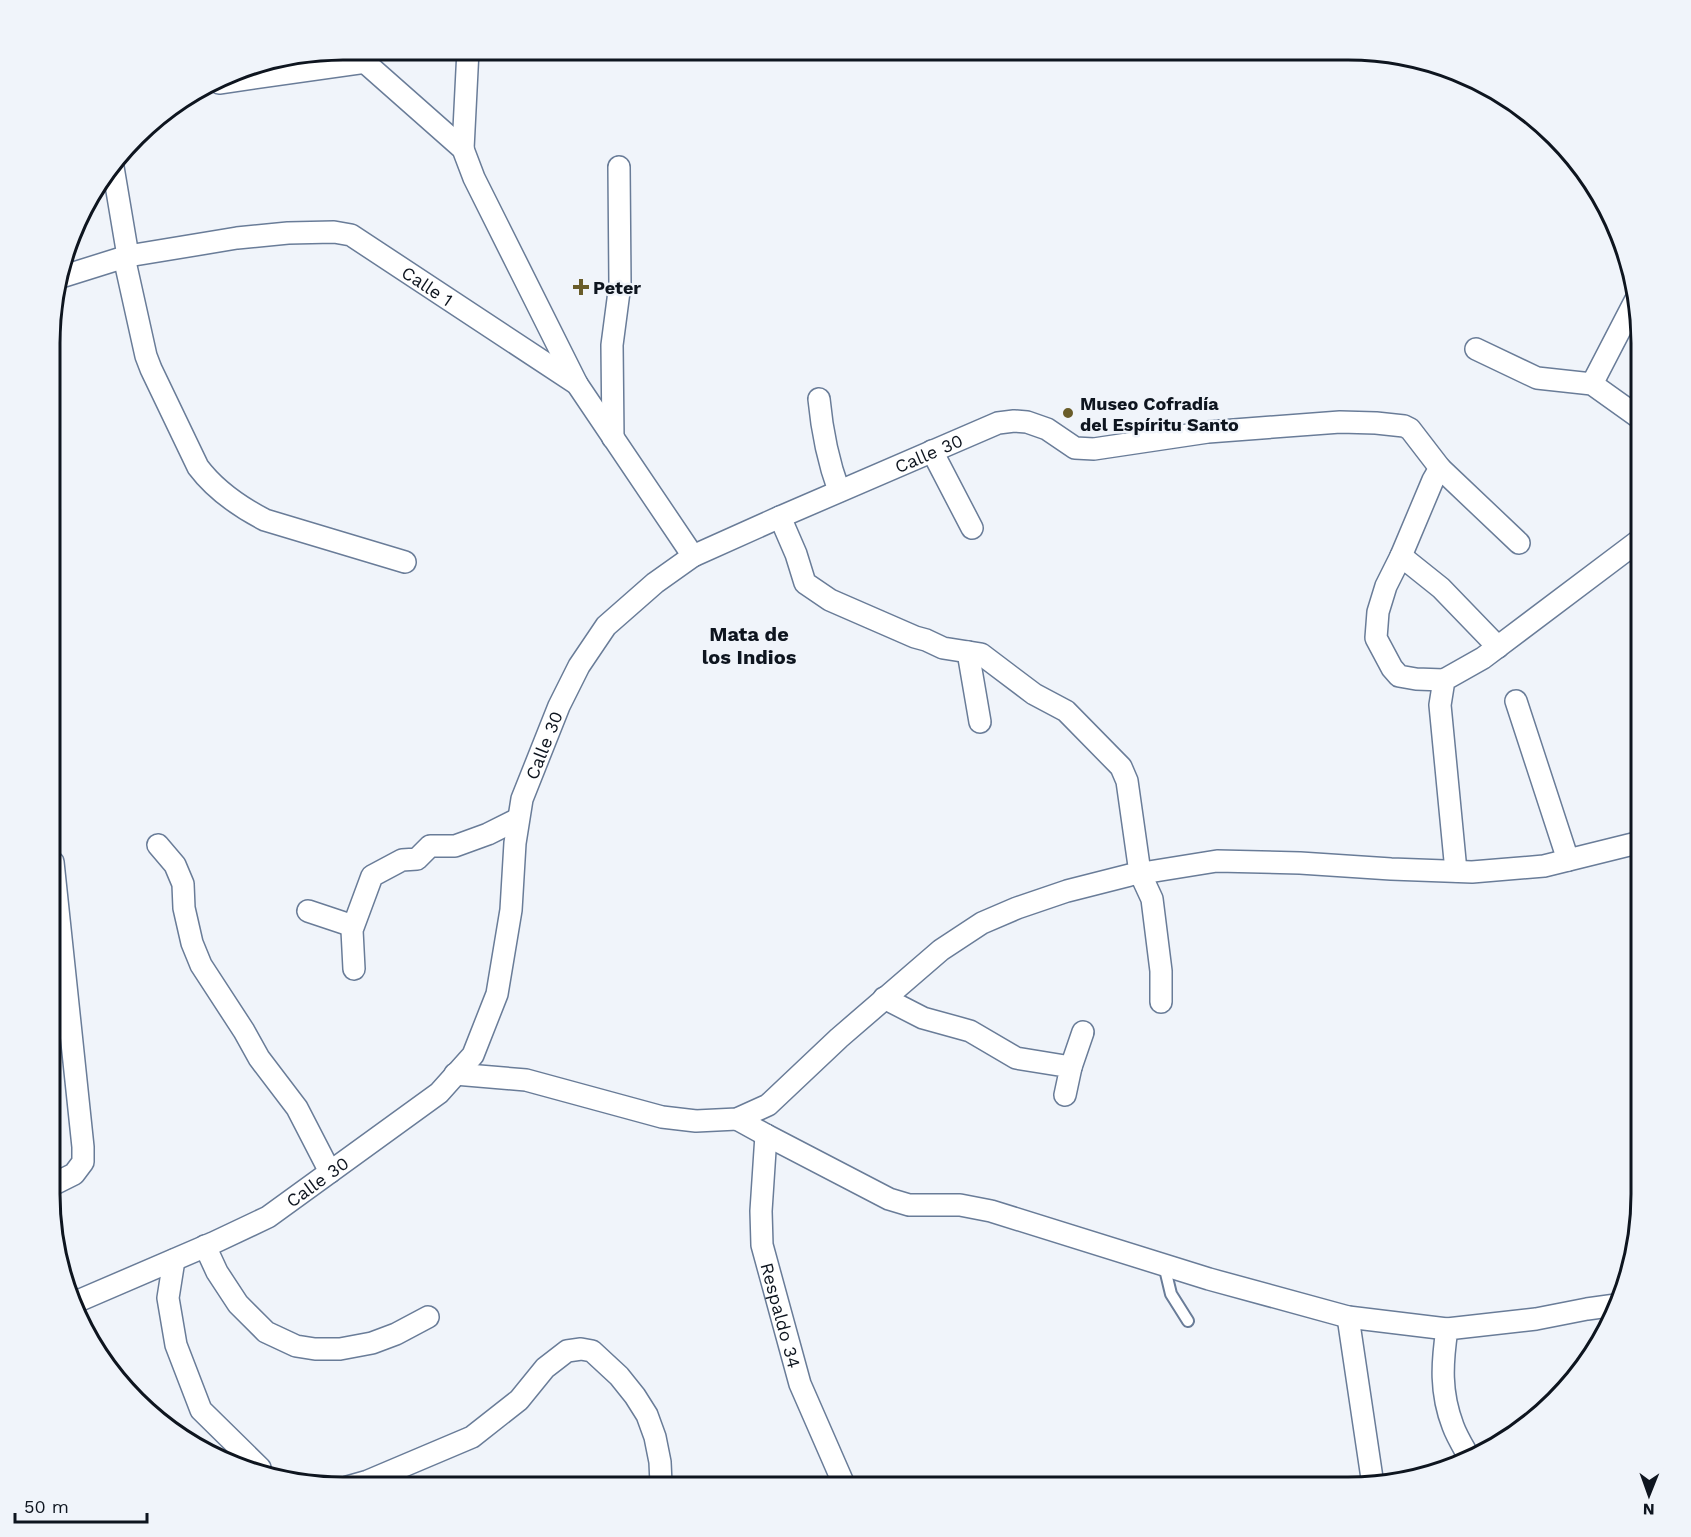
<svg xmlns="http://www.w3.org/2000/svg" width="1691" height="1537" font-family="'Work Sans',sans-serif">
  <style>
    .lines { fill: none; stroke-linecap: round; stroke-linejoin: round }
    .lane-casing { stroke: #697c98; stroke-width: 14 }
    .street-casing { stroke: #697c98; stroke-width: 24 }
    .lane { stroke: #fff; stroke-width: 10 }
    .street { stroke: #fff; stroke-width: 21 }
    .poi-dot { fill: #695c29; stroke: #f0f4fa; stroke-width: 2 }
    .labels { text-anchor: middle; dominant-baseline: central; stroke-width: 5; stroke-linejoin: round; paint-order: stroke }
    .street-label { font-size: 18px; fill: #0e151f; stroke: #f0f4fa }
    .poi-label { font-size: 18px; font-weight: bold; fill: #0e151f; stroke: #f0f4fa; text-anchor: start }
    .neighbourhood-label { font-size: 20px; font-weight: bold; fill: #0e151f; stroke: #f0f4fa }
    .rim { fill: none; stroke: #0e151f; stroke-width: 3 }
  </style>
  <rect width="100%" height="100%" fill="#f0f4fa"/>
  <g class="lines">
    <g class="lane-casing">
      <path id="lane" d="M1164,1265l7,29 17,27"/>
    </g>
    <g class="street-casing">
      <g id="street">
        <path d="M351,50l112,99 11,29 103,206"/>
        <path d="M219,83l147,-21"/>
        <path d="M463,149l5,-99"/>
        <path d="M113,167l15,89"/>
        <path d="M124,257l22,99 5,13 47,98c18,24 42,40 67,53l140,42"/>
        <path id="s1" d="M61,277l67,-21 109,-18 51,-5 46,-1 17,3 226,149 116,172"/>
        <path d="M1476,349l61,29 55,6 49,35"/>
        <path d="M1592,384l43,-83"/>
        <path d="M819,399c3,32 9,62 20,92"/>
        <path d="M613,438l-1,-93 8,-61 -1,-117"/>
        <path d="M932,451l40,77"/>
        <path d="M780,517l16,37 9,29 25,17 85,37 11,3 17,8 38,6 53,40 32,17 55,56 6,14 13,92 12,26 9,72v31"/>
        <path d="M1401,556l32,-76 7,-12 79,75"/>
        <path d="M968,652l12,70"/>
        <path d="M1444,680l-28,-1 -17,-3 -7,-8 -16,-30 2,-26 8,-26 15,-30 40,32 57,59"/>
        <path d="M1516,701l52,159"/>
        <path d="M158,845l17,20 8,19 1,24 8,35 9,22 43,66 15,27 38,50 33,64"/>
        <path d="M1456,871l-16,-166 4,-25 39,-22 158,-119"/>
        <path d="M308,911l45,15"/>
        <path d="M354,969l-2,-39 20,-54 30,-16 15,-1 13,-13h25l33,-12 30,-15"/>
        <path d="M884,998l39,20 47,13 46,27 55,9 -6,28"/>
        <path d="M1071,1067l12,-35"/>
        <path d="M455,1074l71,6 136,37 34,4 41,-2 31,-14 71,-67 102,-88 41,-27 35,-15 50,-17 63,-16 87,-14 83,2 91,6 81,3 72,-6 97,-24"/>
        <path d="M737,1119l29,16 123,64 20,6h51l31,6 218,68 139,38 99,12"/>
        <path id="s2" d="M766,1135l-5,76 1,34 38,139 45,103"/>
        <path d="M50,1186l24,-12 9,-12v-15l-30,-285"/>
        <path d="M205,1246l12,26 21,32 28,28 30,14 19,3h25l32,-6 24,-9 32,-17"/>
        <path d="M174,1260l-6,38 8,47 25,65 59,58"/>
        <path id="s3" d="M71,1304l142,-61 55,-26 171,-124 34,-38 24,-61 14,-84 4,-67 7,-44 37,-93 20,-40 27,-40 49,-43 38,-27 87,-39 218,-94 16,-2 13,1 20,7 28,19 19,1 114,-17 132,-10 36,1 28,3 6,3 30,39"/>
        <path d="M1348,1317l25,168"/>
        <path d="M1470,1459c-6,-11 -13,-22 -17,-33 -13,-34 -11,-63 -6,-97l89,-10 51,-10 29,-4"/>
        <path d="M347,1487l21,-6 104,-44 47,-37 26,-32 22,-17 14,-2 11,2 27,25 16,20 12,19 8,22 5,25 1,22"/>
      </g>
    </g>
    <use href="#lane" class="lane"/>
    <use href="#street" class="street"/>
  </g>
  <g class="poi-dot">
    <path d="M578 278h6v6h6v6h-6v6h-6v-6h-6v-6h6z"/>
    <circle cx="1068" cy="413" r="6"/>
  </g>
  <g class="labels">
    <g class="street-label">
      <text stroke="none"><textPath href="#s1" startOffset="387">Calle 1</textPath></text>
      <text stroke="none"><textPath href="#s3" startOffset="1302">Calle 30</textPath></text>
      <text stroke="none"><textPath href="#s3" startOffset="798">Calle 30</textPath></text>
      <text stroke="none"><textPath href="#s3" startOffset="276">Calle 30</textPath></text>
      <text stroke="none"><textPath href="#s2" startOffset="183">Respaldo 34</textPath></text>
    </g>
    <g class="poi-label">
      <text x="593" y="287">Peter</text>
      <text x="1080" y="403">Museo Cofradía<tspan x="1080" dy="21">del Espíritu Santo</tspan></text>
    </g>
    <g class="neighbourhood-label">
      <text x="749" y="634">Mata de<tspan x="749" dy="23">los Indios</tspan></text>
    </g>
  </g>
  <path d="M0 0H1691V1537H0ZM343 60H1348A283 283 0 0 1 1631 343V1194A283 283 0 0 1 1348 1477H343A283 283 0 0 1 60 1194V343A283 283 0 0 1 343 60Z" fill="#f0f4fa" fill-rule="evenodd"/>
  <path class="rim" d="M343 60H1348A283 283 0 0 1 1631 343V1194A283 283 0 0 1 1348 1477H343A283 283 0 0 1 60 1194V343A283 283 0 0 1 343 60Z"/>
  <g transform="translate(1649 1495) rotate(181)" stroke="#f0f4fa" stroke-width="4.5" paint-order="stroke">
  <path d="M0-4.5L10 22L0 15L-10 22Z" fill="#0e151f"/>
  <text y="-9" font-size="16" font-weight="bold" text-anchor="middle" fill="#0e151f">N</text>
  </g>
  <path d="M15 1513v9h132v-9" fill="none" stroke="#0e151f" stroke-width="3"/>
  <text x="24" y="1513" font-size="18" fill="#0e151f" stroke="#f0f4fa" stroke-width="4.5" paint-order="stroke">50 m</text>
</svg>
